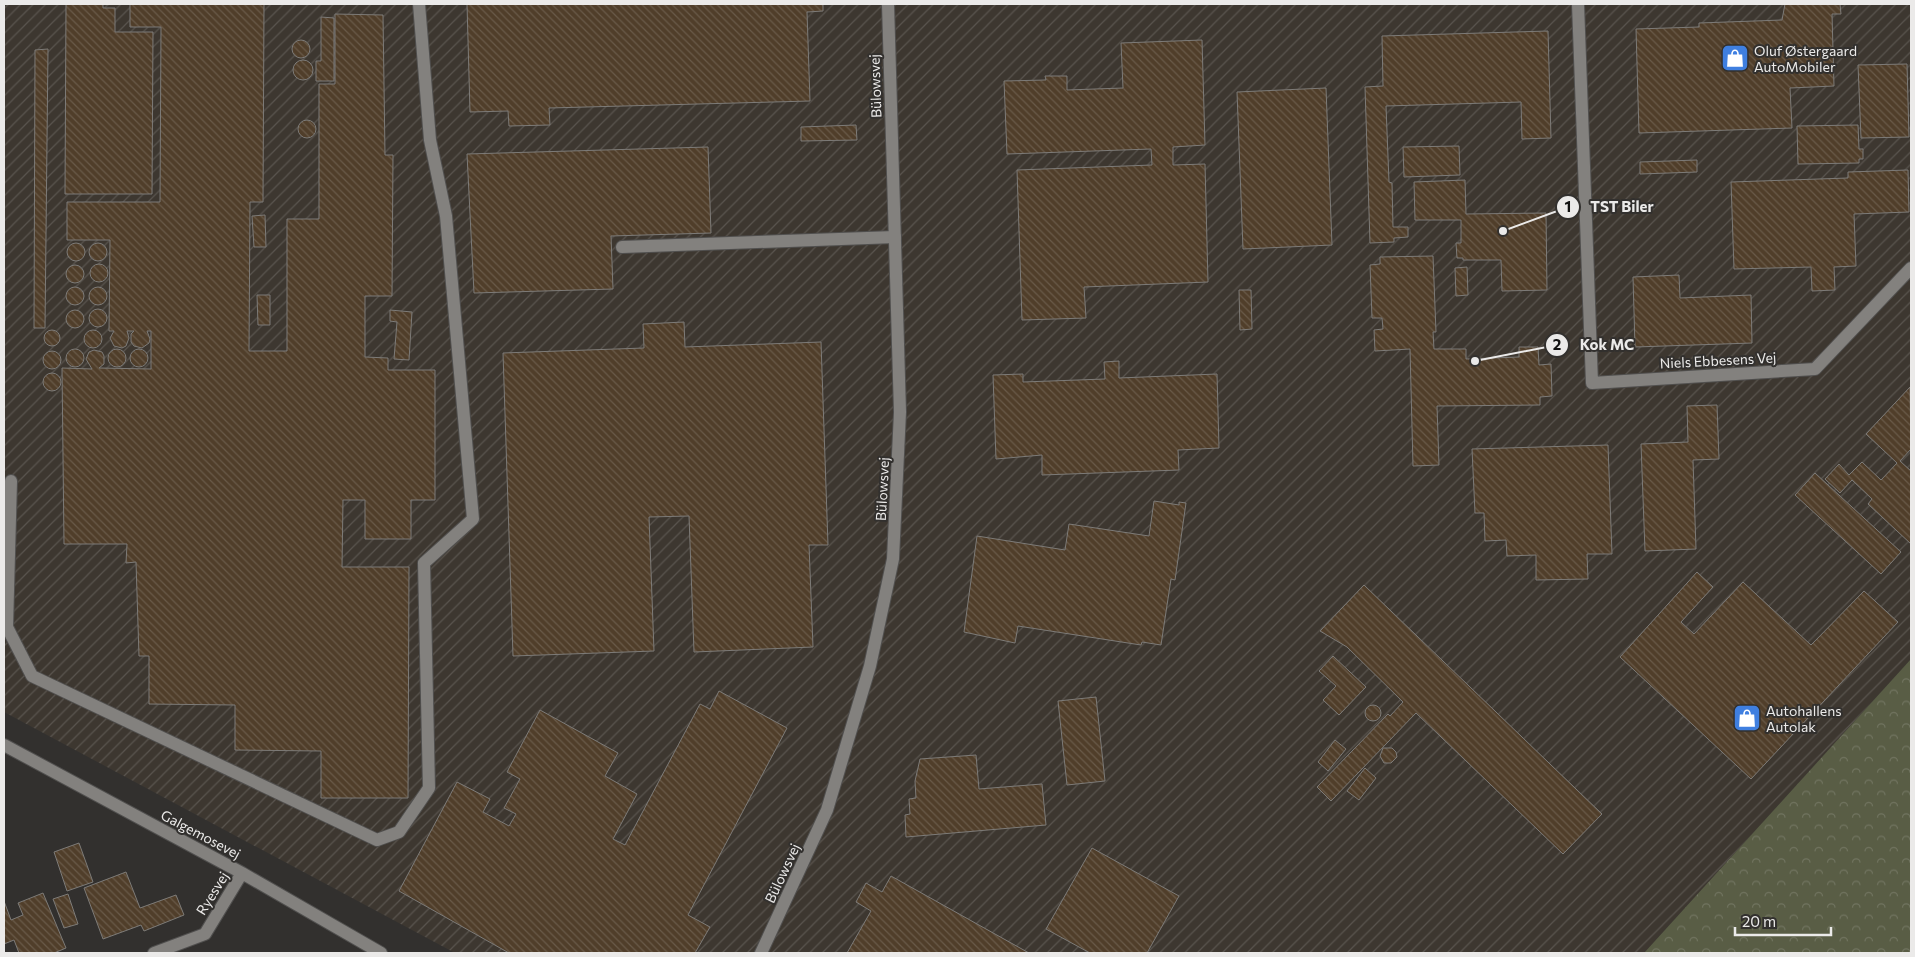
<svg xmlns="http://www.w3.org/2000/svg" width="1915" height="957" font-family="Commissioner,sans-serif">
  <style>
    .industrial { fill: url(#industrial-furrows) }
    .forest { fill: url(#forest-crowns) }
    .building { fill: url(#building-back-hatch); stroke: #7d7b78 }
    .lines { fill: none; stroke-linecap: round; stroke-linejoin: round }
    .service-casing { stroke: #504f4e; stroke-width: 14 }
    .minor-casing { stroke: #504f4e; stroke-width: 14 }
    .service { stroke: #83817e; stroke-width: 12 }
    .minor { stroke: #83817e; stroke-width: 12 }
    .labels { text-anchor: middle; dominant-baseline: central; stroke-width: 4; stroke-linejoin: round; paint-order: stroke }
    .poi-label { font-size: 14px; fill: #ebeae9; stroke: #32302e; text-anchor: start }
    .street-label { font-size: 14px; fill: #ebeae9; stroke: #32302e }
    .leader { fill: none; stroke: #ebeae9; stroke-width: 2 }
    .callout-dot { fill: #ebeae9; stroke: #32302e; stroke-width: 2 }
    .mark-label { font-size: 15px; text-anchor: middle; font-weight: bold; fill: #111 }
    .callout-label { font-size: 15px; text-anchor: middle; font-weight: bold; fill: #ebeae9; stroke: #32302e; stroke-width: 4; stroke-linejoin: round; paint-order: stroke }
  </style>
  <defs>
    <pattern id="industrial-furrows" width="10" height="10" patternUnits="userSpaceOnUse" patternTransform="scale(1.25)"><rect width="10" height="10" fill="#3d3730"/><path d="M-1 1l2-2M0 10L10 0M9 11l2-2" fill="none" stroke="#59544e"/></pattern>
    <pattern id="forest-crowns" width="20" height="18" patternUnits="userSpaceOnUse" patternTransform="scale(1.25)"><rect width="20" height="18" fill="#595d45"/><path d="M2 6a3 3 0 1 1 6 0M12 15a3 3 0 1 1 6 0" fill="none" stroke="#717460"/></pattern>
    <pattern id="building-back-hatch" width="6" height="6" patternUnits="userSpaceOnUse" patternTransform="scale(1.25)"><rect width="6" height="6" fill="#503e2a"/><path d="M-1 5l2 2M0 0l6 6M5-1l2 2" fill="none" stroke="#695a49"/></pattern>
  </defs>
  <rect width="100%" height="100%" fill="#32302e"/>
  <path class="industrial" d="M4,4h1907v655l-267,294h-1189l-451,-241z"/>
  <path class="forest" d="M1911,659v294h-267z"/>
  <path class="building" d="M66,4h37v4h12v24h38l-1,162h-87z
    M130,4h134l-1,198h-13l-1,149h38v-132h32v-135h16v-70l48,1 2,140h8l-1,141h-27v61l23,1v12h47v130h-24v39h-46v-39h-22l-1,67h67l-1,231h-87v-47l-86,-1v-45l-86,-1v-48h-10l-3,-94 -10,1 1,-19h-63l-2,-176 30,1 -6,-10 3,-7 5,-2 8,2 2,4v8l-5,4 52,1v-38h-4l3,8 -1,4 -7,5 -8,-2 -3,-4v-8l3,-3h-7l2,7 -3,8 -4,2 -8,-2 -4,-8 4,-7h-5l1,-91h-43v-38h93l1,-175h-31z
    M467,4h356v7l-16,1 3,89 -261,7 1,17 -41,1 -1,-15 -38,1z
    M1785,4h55l1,10h-9l2,72 -44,2 2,40 -153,5 -3,-104 63,-2v-4l83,-3z
    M321,17l13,1v63h-18v-20h5z
    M1548,31l3,107 -29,1 -1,-37 -135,4 3,76 3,1 1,44h15v10l-14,1v4l-24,1 -5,-156 18,-1 -1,-50z
    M292 49a9 9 0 1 1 18 0a9 9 0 1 1-18 0Z
    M1202,40l3,105 -32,2v18l32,-1 3,118 -124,5 2,31 -64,2 -5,-150 135,-5 -1,-16 -144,5 -3,-73 42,-1 -1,-4h22v14l56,-2 -2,-45z
    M48,49l-3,279h-11l1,-278z
    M293 70a10 10 0 1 1 20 0a10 10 0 1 1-20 0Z
    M1907,64l2,73 -48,1 -3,-73z
    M1326,88l6,157 -89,4 -6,-157z
    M298 129a9 9 0 1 1 18 0a9 9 0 1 1-18 0Z
    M856,125l1,15 -56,1v-14z
    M1858,125l1,24h4v10h-4v4l-61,1 -1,-38z
    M1459,146l1,29 -56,2 -1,-30z
    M708,147l3,86 -100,3 2,53 -139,4 -7,-139z
    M1697,160v12l-57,2v-12z
    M1908,170l1,42 -55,2 2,52 -22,1 1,23 -23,1 -1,-24 -77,2 -3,-87 117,-4v-6z
    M1465,180l1,34 80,-1 1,77 -45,1 -1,-31h-38v-2h-6l-1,-15h5v-23h-46l-1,-38z
    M265,215l1,32h-12l-2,-31z
    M89 252a9 9 0 1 1 18 0a9 9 0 1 1-18 0Z
    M67 252a9 9 0 1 1 18 0a9 9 0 1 1-18 0Z
    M1433,256l3,76h-3l1,17h32v10l53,-2v-10h19l1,18 12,-1 1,32 -12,1v8l-103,1 2,59 -26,1 -3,-117 -35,2 -1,-21 9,-1 -1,-11h-10l-2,-53 10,-1v-7z
    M90 273a9 9 0 1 1 18 0a9 9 0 1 1-18 0Z
    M66 274a9 9 0 1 1 18 0a9 9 0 1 1-18 0Z
    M1467,267l1,28 -12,1 -1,-28z
    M1679,275l1,23 71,-3 1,48 -117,4 -2,-70z
    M89 296a9 9 0 1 1 18 0a9 9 0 1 1-18 0Z
    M66 296a9 9 0 1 1 18 0a9 9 0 1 1-18 0Z
    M1239,290h12l1,39 -12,1z
    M257,295h13v30h-12z
    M89 318a9 9 0 1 1 18 0a9 9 0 1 1-18 0Z
    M66 319a9 9 0 1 1 18 0a9 9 0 1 1-18 0Z
    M390,310l22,2 -3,48 -15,-1 3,-37 -7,-1z
    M684,322l1,25 136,-5 7,203h-19l4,102 -119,5 -5,-136 -40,1 5,134 -141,5 -10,-303 141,-5 -1,-24z
    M44 338a8 8 0 1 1 16 0a8 8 0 1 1-16 0Z
    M84 339a9 9 0 1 1 18 0a9 9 0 1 1-18 0Z
    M108 358a9 9 0 1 1 18 0a9 9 0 1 1-18 0Z
    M130 358a9 9 0 1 1 18 0a9 9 0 1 1-18 0Z
    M66 358a9 9 0 1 1 18 0a9 9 0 1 1-18 0Z
    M43 360a9 9 0 1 1 18 0a9 9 0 1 1-18 0Z
    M1119,361v17l98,-4 2,74 -41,2 1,20 -137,5v-20l-46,4 -3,-84 30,-1v8l82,-3 -1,-17z
    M43 382a9 9 0 1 1 18 0a9 9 0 1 1-18 0Z
    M1910,387l1,62 -11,12 11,10v73l-43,-40 4,-5 -20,-19 -12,13 -15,-14 14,-15 10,11 13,-13 19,18 16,-17 -31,-29z
    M1717,405l2,54 -26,1 3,89 -51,2 -4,-107 47,-2 -1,-36z
    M1608,445l4,109h-25l1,25 -52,1v-25l-29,1 -1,-16 -21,1 -1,-28h-9l-3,-64z
    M1815,473l86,79 -20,22 -86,-79z
    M1154,501l25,4v-3l7,1 -11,77 -4,-1 -10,66 -19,-3 -1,3 -123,-19 -3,17 -51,-11 13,-96 88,14 4,-26 80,12z
    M1697,572l16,15 -32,35 13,12 49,-52 68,63 53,-54 34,31 -147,157 -131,-122z
    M1364,585l238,229 -39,40 -147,-141 -85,88 -14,-14 71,-73 2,2 13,-14 -56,-55 -27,-16z
    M1333,656l33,31 -27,28 -16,-15 13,-14 -17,-15z
    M719,691l68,37 -99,187 22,12 -15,26h-186l-110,-62 58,-109 33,17 -7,13 26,14 7,-12 -12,-6 16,-29 -13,-7 33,-62 78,43 -13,23 32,18 -24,45 12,6 75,-141 10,5z
    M1096,697l9,84 -38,4 -9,-84z
    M1365 713a8 8 0 1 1 16 0a8 8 0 1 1-16 0Z
    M1335,740l11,9 -18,22 -10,-9z
    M1383,748h9l4,4 1,5 -6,6h-7l-4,-7z
    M976,755l3,34 63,-5 4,41 -140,12 -1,-22 5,-1 -1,-15 7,-1 -1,-17 5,-22z
    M1365,768l11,10 -17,22 -12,-9z
    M79,843l14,39 -26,9 -13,-39z
    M1092,848l87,48 -32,57h-57l-44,-24z
    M126,872l14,36 36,-13 8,20 -40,16 -3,-6 -38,14 -19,-51z
    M891,876l138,77h-182l24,-42 -15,-9 10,-19 16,9z
    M43,893l23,55 -12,5h-35l-5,-13 -10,4v-43l7,19 12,-5 -5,-12z
    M68,894l10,30 -14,4 -11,-29z"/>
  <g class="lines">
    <g class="service-casing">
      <path id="service" d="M622,247l273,-10
        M11,481l-4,146 25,49 345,164 22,-8 30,-44 -5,-225 49,-44 -27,-303 -16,-76 -11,-136"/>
    </g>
    <g class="minor-casing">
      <path id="minor" d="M1578,4l14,379 223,-14 96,-101
        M4,745l238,128 139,80
        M154,953l51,-19 37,-61
        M761,953l66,-143 43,-144 23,-107 7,-147 -12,-408"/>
    </g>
    <use href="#service" class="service"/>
    <use href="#minor" class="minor"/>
  </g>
  <defs>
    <g id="shop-square" transform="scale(1.4375)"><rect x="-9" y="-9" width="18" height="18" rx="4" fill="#3f7fe0" stroke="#32302e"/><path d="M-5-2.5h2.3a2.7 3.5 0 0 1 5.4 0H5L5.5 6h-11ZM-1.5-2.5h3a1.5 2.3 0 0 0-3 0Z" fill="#fff"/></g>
  </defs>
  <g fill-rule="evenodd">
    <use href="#shop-square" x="1735" y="58"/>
    <use href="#shop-square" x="1747" y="718"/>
  </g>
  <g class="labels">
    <g class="poi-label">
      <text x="1754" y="50">Oluf Østergaard<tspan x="1754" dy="16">AutoMobiler</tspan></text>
      <text x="1766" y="710">Autohallens<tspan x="1766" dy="16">Autolak</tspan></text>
    </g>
    <g class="street-label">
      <text transform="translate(875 86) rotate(-92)">Bülowsvej</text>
      <text transform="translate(1718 360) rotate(-3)">Niels Ebbesens Vej</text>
      <text transform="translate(882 489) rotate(-87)">Bülowsvej</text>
      <text transform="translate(201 834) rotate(28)">Galgemosevej</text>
      <text transform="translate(782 873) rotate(-65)">Bülowsvej</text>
      <text transform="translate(212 893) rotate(-58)">Ryesvej</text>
    </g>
  </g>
  <path class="leader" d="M1503 231L1568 207M1475 361L1557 345"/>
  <g class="callout-dot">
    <circle cx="1503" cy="231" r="5"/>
    <circle cx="1475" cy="361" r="5"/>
    <circle cx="1568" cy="207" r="12"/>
    <circle cx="1557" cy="345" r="12"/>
  </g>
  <g class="mark-label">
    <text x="1568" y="212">1</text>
    <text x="1557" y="350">2</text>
  </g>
  <g class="callout-label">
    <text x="1622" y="212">TST Biler</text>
    <text x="1607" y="350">Kok MC</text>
  </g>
  <rect width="1915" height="957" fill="none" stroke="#ebeae9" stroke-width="10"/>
  <path d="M1735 927v8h96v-8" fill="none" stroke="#ebeae9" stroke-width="2.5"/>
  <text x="1742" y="927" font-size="15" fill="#ebeae9" stroke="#32302e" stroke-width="4" paint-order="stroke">20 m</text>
</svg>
